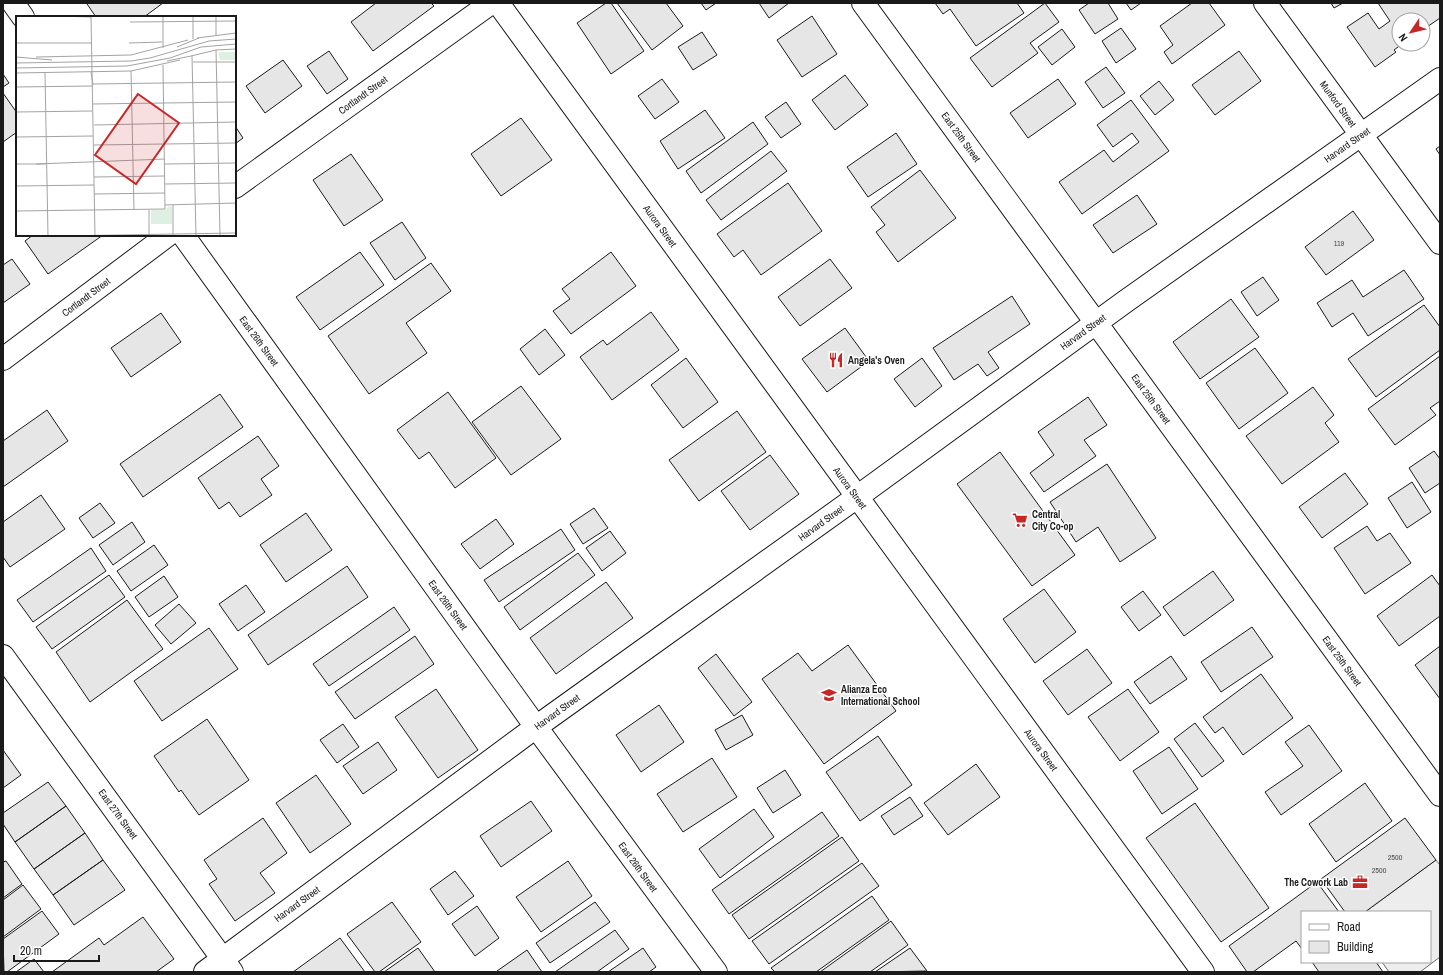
<svg xmlns="http://www.w3.org/2000/svg" width="1443" height="975" font-family="'Archivo Narrow',sans-serif">
  <style>
    .parking { fill: #ededed; stroke: #6a6a6a }
    .building { fill: #e6e6e6; stroke: #1a1a1a }
    .lines { fill: none; stroke-linecap: round; stroke-linejoin: round }
    .street-casing { stroke: #1a1a1a; stroke-width: 24 }
    .street { stroke: #fff; stroke-width: 22 }
    .labels { text-anchor: middle; dominant-baseline: central; stroke-width: 3; stroke-linejoin: round; paint-order: stroke }
    .number-label { font-size: 8px; fill: #4d4d4d }
    .street-label { font-size: 10px; fill: #1a1a1a; stroke: #fff }
    .poi-label { font-size: 10px; font-weight: bold; fill: #1a1a1a; stroke: #fff; text-anchor: start }
    .inset-road { fill: none; stroke: #a3a3a3; stroke-width: 1 }
    .view { fill: #c62828; fill-opacity: 0.15; stroke: #c62828; stroke-width: 2 }
    .inset-edge { fill: none; stroke: #1a1a1a; stroke-width: 2 }
  </style>
  <rect width="100%" height="100%" fill="#fff"/>
  <path class="parking" d="M1436,860l4,5v92l-20,15h-31l-7,-10h48v-50h-65z"/>
  <path class="building" d="M88,3h75l-19,14h-48l-9,-13z
    M376,3h55l3,3 -61,45 -22,-29z
    M606,3h5l33,48 -33,23 -34,-51z
    M617,3h49l17,23 -31,24z
    M701,3h15l-10,7z
    M759,3h30l-20,15z
    M935,3h82l7,10 -48,33 -26,-37 -7,5z
    M1045,3l14,19 -29,21 8,10 -46,34 -22,-29z
    M1089,3h19l10,16 -23,15 -16,-24z
    M1126,3h15l-10,7z
    M1192,3h17l16,22 -53,39 -8,-12 9,-7 -13,-19z
    M1331,3h12l-9,5z
    M1378,3h62v15l-16,11 -1,-9h-24v24h3l-8,6 2,2 -21,15 -28,-40 21,-14 11,16 11,-8z
    M812,16l25,38 -35,23 -25,-37z
    M1121,28l15,21 -20,14 -14,-22z
    M1062,29l13,18 -23,18 -14,-18z
    M702,32l15,23 -24,15 -15,-23z
    M329,51l19,28 -21,15 -20,-28z
    M1239,51l22,30 -46,34 -23,-30z
    M283,60l19,26 -37,27 -19,-27z
    M1106,67l19,26 -22,15 -18,-26z
    M3,74l6,9 -6,4z
    M845,75l23,30 -33,25 -23,-30z
    M662,79l17,23 -24,17 -17,-23z
    M1058,79l18,25 -48,34 -18,-25z
    M1159,81l15,19 -19,15 -15,-19z
    M3,93l14,20v19l-14,10z
    M1131,100l38,51 -87,63 -23,-32 45,-32 9,12 26,-20 -7,-9 -19,14 -16,-22z
    M786,102l15,22 -20,14 -16,-21z
    M705,110l20,28 -47,31 -18,-28z
    M521,118l31,42 -51,36 -30,-42z
    M753,122l15,22 -67,49 -15,-22z
    M235,126l8,12 -8,6z
    M896,133l21,31 -49,33 -21,-30z
    M1440,146v9l-4,-6z
    M771,151l16,20 -66,49 -15,-20z
    M351,154l32,46 -39,26 -31,-46z
    M920,170l36,48 -58,44 -22,-30 9,-7 -14,-18z
    M788,183l34,48 -61,44 -18,-25 -9,7 -17,-23z
    M1137,195l20,29 -44,29 -20,-28z
    M1353,211l21,29 -48,35 -21,-28z
    M402,222l24,36 -31,22 -25,-37z
    M33,235h70l-55,39 -23,-33z
    M360,252l24,33 -64,45 -24,-33z
    M611,252l25,34 -65,48 -18,-23 17,-12 -8,-10z
    M12,259l18,25 -27,19v-38z
    M830,259l22,29 -52,38 -22,-29z
    M431,263l20,28 -45,32 21,30 -58,41 -41,-58z
    M1404,270l20,29 -56,37 -15,-23 -21,14 -15,-24 35,-23 11,17z
    M1263,277l16,23 -22,16 -16,-24z
    M1012,296l18,28 -42,28 11,16 -12,8 -9,-12 -24,16 -21,-32z
    M1231,299l28,38 -59,42 -27,-37z
    M1424,305l16,22v23l-64,47 -28,-38z
    M651,312l28,38 -67,50 -32,-43 23,-17 4,5z
    M161,313l20,29 -50,35 -20,-29z
    M845,328l24,33 -42,31 -25,-33z
    M545,329l20,26 -26,20 -19,-26z
    M1255,348l33,45 -49,36 -33,-46z
    M1440,356v45l-10,7 6,7 -41,30 -27,-36z
    M686,358l32,44 -35,26 -32,-43z
    M922,358l20,28 -27,21 -21,-28z
    M521,386l40,53 -50,36 -39,-53z
    M1313,387l21,28 -9,8 14,19 -57,42 -36,-48z
    M448,392l48,66 -41,30 -26,-36 -10,7 -22,-29z
    M220,394l23,33 -100,70 -23,-33z
    M1088,397l19,28 -23,15 12,16 -52,36 -14,-19 24,-18 -16,-23z
    M47,410l21,31 -65,46v-46z
    M737,411l29,41 -67,49 -30,-41z
    M258,436l21,30 -18,13 11,16 -32,22 -11,-15 -10,7 -21,-31z
    M1434,451l6,8v24l-15,10 -16,-25z
    M1000,452l75,103 -43,31 -75,-102z
    M770,455l29,39 -49,36 -29,-39z
    M1107,464l49,74 -36,24 -22,-35 -22,15 -26,-40z
    M1345,473l23,31 -46,34 -23,-31z
    M1412,482l19,30 -24,16 -19,-30z
    M41,495l24,34 -55,38 -7,-10v-35z
    M100,503l15,20 -22,15 -14,-20z
    M594,508l14,20 -25,16 -13,-20z
    M306,513l26,37 -46,32 -26,-37z
    M496,519l18,25 -34,25 -19,-25z
    M132,522l13,20 -32,23 -14,-20z
    M1367,526l10,15 13,-8 21,30 -46,31 -31,-46z
    M561,529l14,21 -76,52 -15,-22z
    M610,531l16,22 -24,18 -16,-23z
    M154,545l14,20 -37,26 -14,-20z
    M91,548l15,23 -73,51 -16,-22z
    M578,553l17,22 -75,55 -16,-23z
    M347,566l21,31 -100,68 -20,-30z
    M1213,571l21,29 -50,36 -21,-29z
    M109,575l16,22 -73,52 -16,-22z
    M1432,575l8,11v30l-41,30 -22,-30z
    M164,576l14,21 -29,20 -14,-20z
    M606,582l27,36 -77,56 -26,-36z
    M246,585l19,27 -27,19 -19,-27z
    M1044,589l32,43 -41,31 -32,-44z
    M1143,591l18,24 -22,16 -18,-24z
    M127,600l36,49 -73,53 -34,-50z
    M179,604l17,19 -25,21 -16,-19z
    M394,607l16,23 -81,56 -16,-22z
    M1252,627l21,30 -52,35 -20,-30z
    M209,628l29,41 -76,52 -28,-40z
    M415,636l19,28 -79,55 -20,-27z
    M848,645l48,66 -72,53 -62,-85 36,-26 14,18z
    M1440,646v53l-25,-34z
    M1087,649l25,34 -44,32 -25,-34z
    M716,654l36,48 -18,14 -36,-48z
    M1171,656l16,23 -37,25 -16,-22z
    M1261,674l32,44 -50,37 -20,-28 -8,6 -12,-16z
    M436,689l42,61 -40,28 -43,-61z
    M1128,689l31,43 -39,29 -32,-44z
    M659,705l25,37 -43,30 -25,-37z
    M742,715l11,20 -27,15 -11,-20z
    M207,719l42,61 -50,35 -18,-25 -2,2 -25,-36z
    M1195,723l29,38 -22,16 -28,-38z
    M343,724l16,23 -22,16 -17,-23z
    M1309,725l33,46 -61,44 -16,-23 38,-26 -18,-24z
    M878,736l34,49 -52,36 -34,-49z
    M378,742l19,28 -34,24 -20,-28z
    M1169,747l29,42 -36,25 -29,-43z
    M3,750l18,25 -18,13z
    M712,758l25,39 -54,35 -26,-38z
    M976,764l24,33 -52,38 -24,-32z
    M785,770l16,25 -28,18 -16,-25z
    M316,775l35,49 -41,29 -34,-50z
    M48,782l18,24 -51,36 -12,-18v-11z
    M1365,783l27,38 -56,41 -27,-38z
    M910,797l13,19 -29,19 -13,-19z
    M531,801l21,30 -51,36 -21,-31z
    M1195,803l74,105 -48,34 -75,-104z
    M66,806l19,27 -51,36 -19,-27z
    M754,809l20,28 -54,41 -21,-29z
    M822,812l17,24 -110,78 -17,-24z
    M263,818l24,35 -27,20 15,20 -40,28 -26,-37 8,-5 -13,-19z
    M1405,818l31,42 -71,52h-20l-24,-33z
    M85,833l18,27 -50,35 -19,-26z
    M842,837l17,24 -110,78 -17,-24z
    M103,860l22,30 -51,35 -21,-30z
    M6,861l16,23 -19,14v-36z
    M568,861l24,35 -51,36 -25,-35z
    M862,863l17,23 -110,78 -17,-23z
    M455,871l19,25 -26,19 -18,-26z
    M1317,882l22,30h-37v37l-6,-8 -43,31h-6l-18,-26z
    M23,885l18,24 -38,28v-37z
    M872,896l17,24 -73,52h-41l-4,-4z
    M392,902l29,40 -42,30h-4l-28,-38z
    M595,902l15,20 -60,41 -14,-20z
    M477,906l22,32 -24,18 -23,-32z
    M42,911l17,23 -52,38h-3l-1,-33z
    M143,917l31,42 -18,13h-104l47,-34 5,7z
    M891,921l17,24 -38,27h-50z
    M615,930l14,19 -32,23h-42z
    M340,938l25,34h-72z
    M418,948l17,24h-51z
    M643,948l13,19 -7,5h-41z
    M910,948l17,23 -52,1z
    M527,950l15,22h-44l-1,-1z
    M34,959l10,13h-28z
    M1312,962h64l7,10h-64z"/>
  <g class="lines">
    <g class="street-casing">
      <path id="street" d="M13,3l10,14
        M498,3l705,969
        M863,3l577,792
        M1265,3l175,240
        M235,187l256,-184
        M183,235l353,492 180,245
        M3,359l165,-124
        M3,656l229,316
        M205,972l331,-245 321,-230 269,-196 314,-222"/>
    </g>
    <use href="#street" class="street"/>
  </g>
  <defs>
    <g id="restaurant-bare" transform="scale(1.2)"><path d="M-5-6h1v4h1v-4h1v4h1v-4h1v5L-1.5 .5V6h-2V.5L-5-1ZM5-6V6H3V1.5H1.5Q1.5-4 5-6Z" fill="#c62828" stroke="#fff" stroke-width="2.5" paint-order="stroke"/></g>
    <g id="supermarket-bare" transform="scale(1.2)"><path d="M-6-5.5h2.5l.6 2H6L4.5 2H-2.5L-4.4-4H-6ZM-1.5 3.2a1.3 1.3 0 1 0 .1 0ZM3 3.2a1.3 1.3 0 1 0 .1 0Z" fill="#c62828" stroke="#fff" stroke-width="2.5" paint-order="stroke"/></g>
    <g id="school-bare" transform="scale(1.2)"><path d="M0-5L7-2L0 1L-7-2ZM-4 1L0 2.5L4 1V4Q0 6-4 4Z" fill="#c62828" stroke="#fff" stroke-width="2.5" paint-order="stroke"/></g>
    <g id="office-bare" transform="scale(1.2)"><path d="M-6-3h4V-5.5h4V-3h4V5H-6ZM-1-4.5V-3h2v-1.5ZM-6 0V1H6V0Z" fill="#c62828" stroke="#fff" stroke-width="2.5" paint-order="stroke"/></g>
  </defs>
  <g fill-rule="evenodd">
    <use href="#restaurant-bare" x="836" y="360"/>
    <use href="#supermarket-bare" x="1020" y="520"/>
    <use href="#school-bare" x="829" y="695"/>
    <use href="#office-bare" x="1360" y="882"/>
  </g>
  <g class="labels">
    <g class="number-label">
      <text x="1339" y="243">119</text>
      <text x="1395" y="857">2500</text>
      <text x="1379" y="870">2500</text>
    </g>
    <g class="street-label">
      <text transform="translate(363 95) rotate(-36)">Cortlandt Street</text>
      <text transform="translate(1338 104) rotate(54)">Munford Street</text>
      <text transform="translate(961 137) rotate(54)">East 25th Street</text>
      <text transform="translate(1347 145) rotate(-35)">Harvard Street</text>
      <text transform="translate(660 226) rotate(54)">Aurora Street</text>
      <text transform="translate(86 297) rotate(-37)">Cortlandt Street</text>
      <text transform="translate(1083 332) rotate(-36)">Harvard Street</text>
      <text transform="translate(259 341) rotate(54)">East 26th Street</text>
      <text transform="translate(1151 399) rotate(54)">East 25th Street</text>
      <text transform="translate(850 488) rotate(54)">Aurora Street</text>
      <text transform="translate(821 523) rotate(-36)">Harvard Street</text>
      <text transform="translate(448 605) rotate(54)">East 26th Street</text>
      <text transform="translate(1342 661) rotate(54)">East 25th Street</text>
      <text transform="translate(557 712) rotate(-36)">Harvard Street</text>
      <text transform="translate(1041 750) rotate(54)">Aurora Street</text>
      <text transform="translate(118 814) rotate(54)">East 27th Street</text>
      <text transform="translate(638 867) rotate(54)">East 26th Street</text>
      <text transform="translate(297 904) rotate(-36)">Harvard Street</text>
    </g>
    <g class="poi-label">
      <text x="848" y="360">Angela's Oven</text>
      <text x="1032" y="514">Central<tspan x="1032" dy="12">City Co-op</tspan></text>
      <text x="841" y="689">Alianza Eco<tspan x="841" dy="12">International School</tspan></text>
      <text x="1348" y="882" text-anchor="end">The Cowork Lab</text>
    </g>
  </g>
  <g transform="translate(16 16)">
    <rect width="220" height="220" fill="#fff"/>
    <path d="M202,36h18v8h-16zM153,190l3,1v17h-21v-14h14z" fill="#e0efe3"/>
    <path class="inset-road" d="M40,0l35,1M75,0l4,220M147,0v32M177,0v23M200,0v19M114,6l106,-1M181,22l39,-5M0,27h76M113,27l33,-1M161,31l22,-9M200,34l4,186M175,40l25,-6 20,-1M176,40l4,180M0,41l36,3M20,41l95,-2 57,-15M151,45l24,-5M177,46h43M0,47l115,-2 19,-3 59,-17 27,-2M0,52l111,-2 43,-8 31,-11 35,-3M115,55l3,139M75,56l2,13M0,57l115,-2 49,-11M29,57l3,163M76,68l144,-2M0,71l76,-1M76,88l144,-2M0,96l76,-1M78,109l142,-3M0,121l77,-1M78,129l142,-2M0,148h30M20,148l129,-5M149,148l71,-1M78,161l71,-1M149,168l71,-1M0,170l78,-1M78,178l71,-1M149,189l71,-2M133,194v26M0,195l149,-2 -2,-144M41,220l179,-3M157,220v-31"/>
    <path class="view" d="M122,78l41,29 -43,61 -41,-29z"/>
    <rect width="220" height="220" class="inset-edge"/>
  </g>
  <rect width="1443" height="975" fill="none" stroke="#1a1a1a" stroke-width="8"/>
  <rect x="1301" y="911" width="130" height="52" fill="#ffffff" stroke="#a3a3a3"/>
  <rect x="1309" y="924" width="20" height="6" fill="#ffffff" stroke="#a3a3a3"/>
  <text x="1337" y="931" font-size="12" fill="#1a1a1a">Road</text>
  <rect x="1309" y="941" width="20" height="12" fill="#e6e6e6" stroke="#a3a3a3"/>
  <text x="1337" y="951" font-size="12" fill="#1a1a1a">Building</text>
  <g transform="translate(1411 32) rotate(235)"><circle r="19" fill="#ffffff" stroke="#a3a3a3"/>
  <path d="M0-3L7 15L0 10L-7 15Z" fill="#c62828"/>
  <text y="-6" font-size="11" font-weight="bold" text-anchor="middle" fill="#1a1a1a">N</text>
  </g>
  <path d="M14 955v6h85v-6" fill="none" stroke="#1a1a1a" stroke-width="2"/>
  <text x="20" y="955" font-size="12" fill="#1a1a1a" stroke="#ffffff" stroke-width="3" paint-order="stroke">20 m</text>
</svg>
